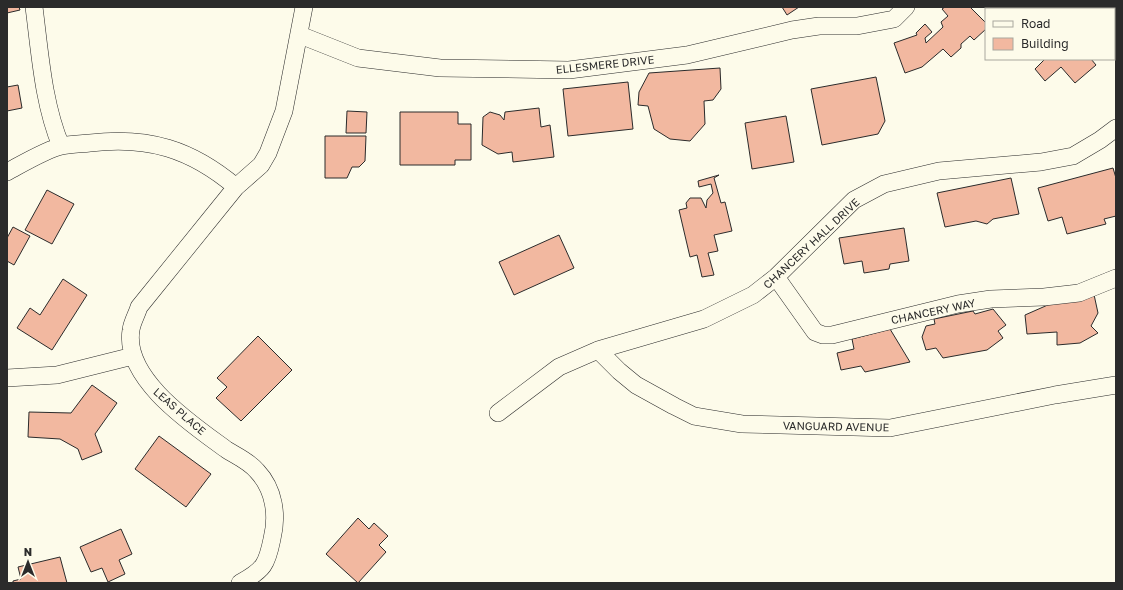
<svg xmlns="http://www.w3.org/2000/svg" width="1123" height="590" font-family="'Golos Text',sans-serif">
  <style>
    .building { fill: #f2b8a0; stroke: #2b2b2b }
    .lines { fill: none; stroke-linecap: round; stroke-linejoin: round }
    .minor-casing { stroke: #2b2b2b; stroke-width: 18 }
    .minor { stroke: #fdfbea; stroke-width: 17 }
    .labels { text-anchor: middle; dominant-baseline: central; stroke-width: 3; stroke-linejoin: round; paint-order: stroke }
    .street-label { font-size: 11px; fill: #2b2b2b; stroke: #fdfbea }
  </style>
  <rect width="100%" height="100%" fill="#fdfbea"/>
  <path class="building" d="M7,7h12l1,3 -13,3z
    M782,7h17l-12,8z
    M945,7h25l16,16v6l-12,11 -4,-4 -9,8v4l-10,9 -8,-8 -21,18 -17,6 -11,-30 23,-8 -1,-2 9,-9 7,8 -7,6 1,5 17,-16 -2,-5 7,-6 -6,-7z
    M1045,59h46l5,6 -21,18 -14,-16 -16,14 -10,-12z
    M720,68l1,21 -8,11 -9,1 1,23 -15,17 -20,-2 -16,-10 -6,-23 -10,-1 1,-13 10,-19z
    M876,77l9,44 -7,13 -56,11 -11,-56z
    M628,82l5,47 -65,7 -5,-47z
    M18,85l4,23 -15,3v-24z
    M539,108l2,19 9,-2 4,32 -41,5 -1,-10 -14,2 -16,-9 1,-28 7,-5 10,3 4,5 1,-8z
    M347,111l20,1 -1,21h-20z
    M400,112h58v12h13v36h-16v5h-55z
    M786,116l8,46 -42,7 -7,-46z
    M325,136h41l-1,25 -6,6h-7l-5,11h-22z
    M1113,168l3,10v38l-12,3 2,5 -39,10 -5,-17 -14,4 -10,-33z
    M719,175l-5,3 7,25 4,-1 7,29 -18,4 4,16 -10,2 6,22 -12,2 -5,-22 -7,2 -11,-47 8,-2 -1,-5 4,-5h11l5,10 1,-8 6,-7 -2,-9 -12,3 -1,-6z
    M1011,178l8,36 -26,5 -6,5 -11,-3 -31,6 -8,-34z
    M47,190l27,14 -22,40 -27,-14z
    M13,227l17,9 -16,29 -7,-4v-23z
    M904,228l5,33 -19,3 -1,5 -25,4 -2,-12 -18,3 -5,-26z
    M559,235l15,33 -60,27 -15,-33z
    M63,279l24,16 -35,55 -35,-22 13,-20 10,7z
    M1093,290l5,23 -7,13 7,7 -18,10 -23,2v-13l-30,2 -2,-19 25,-11z
    M993,309l13,16 -8,6 5,7 -16,12 -44,8 -7,-10 -10,2 -4,-13 4,-11 9,-2 -1,-5 39,-8 2,3z
    M890,329l20,33 -45,10 -4,-6 -20,4 -4,-17 17,-4 -2,-10z
    M258,336l34,34 -51,51 -25,-23 11,-11 -10,-9z
    M92,385l25,18 -22,31 7,18 -20,8 -4,-11 -18,-10 -32,-2 1,-25 42,1z
    M159,436l52,38 -25,33 -51,-38z
    M358,518l11,11 5,-6 14,13 -9,9 7,7 -28,31 -32,-29z
    M121,529l11,25 -13,6 6,14 -17,8 -6,-14 -11,4 -11,-25z
    M60,557l7,26h-54v-2l8,-2 -3,-12z"/>
  <g class="lines">
    <g class="minor-casing">
      <path id="minor" d="M34,7c6,46 9,96 27,139
        M1085,7l2,2
        M300,35l58,23 82,10 129,2 118,-15 105,-25 27,-4h38l37,-7 12,-12
        M1114,36l2,3
        M7,172c15,-8 40,-23 55,-26 9,-2 19,-2 28,-3 58,-7 101,6 146,44
        M776,277l39,55 8,3h9l126,-31 33,-5 53,-2 35,-4 37,-15
        M598,350l21,21 17,14 38,21 20,10 48,8 148,4 165,-33 61,-10
        M7,378l50,-3 76,-19
        M498,413l61,-46 39,-17 106,-31 49,-24 23,-18 78,-77 30,-16 55,-13 102,-9 32,-6 27,-16 16,-12
        M240,583c24,-13 27,-19 32,-44 6,-24 2,-50 -15,-68 -7,-9 -20,-15 -30,-21 -34,-25 -104,-71 -96,-120 1,-8 6,-16 8,-23l97,-120 25,-22 7,-12 16,-42 20,-104"/>
    </g>
    <use href="#minor" class="minor"/>
  </g>
  <g class="labels">
    <g class="street-label">
      <text transform="translate(605 64) rotate(-6)">ELLESMERE DRIVE</text>
      <text transform="translate(811 243) rotate(-43)">CHANCERY HALL DRIVE</text>
      <text transform="translate(933 311) rotate(-12)">CHANCERY WAY</text>
      <text transform="translate(180 411) rotate(41)">LEAS PLACE</text>
      <text transform="translate(836 426) rotate(1)">VANGUARD AVENUE</text>
    </g>
  </g>
  <rect width="1123" height="590" fill="none" stroke="#2b2b2b" stroke-width="16"/>
  <rect x="985" y="8" width="130" height="52" fill="#fdfbea" stroke="#a9a89e"/>
  <rect x="993" y="21" width="20" height="6" fill="#fdfbea" stroke="#a9a89e"/>
  <text x="1021" y="28" font-size="12" fill="#2b2b2b">Road</text>
  <rect x="993" y="38" width="20" height="12" fill="#f2b8a0" stroke="#a9a89e"/>
  <text x="1021" y="48" font-size="12" fill="#2b2b2b">Building</text>
  <g transform="translate(28 562)" stroke="#fdfbea" stroke-width="3" paint-order="stroke">
  <path d="M0-3L7 15L0 10L-7 15Z" fill="#2b2b2b"/>
  <text y="-6" font-size="11" font-weight="bold" text-anchor="middle" fill="#2b2b2b">N</text>
  </g>
</svg>
